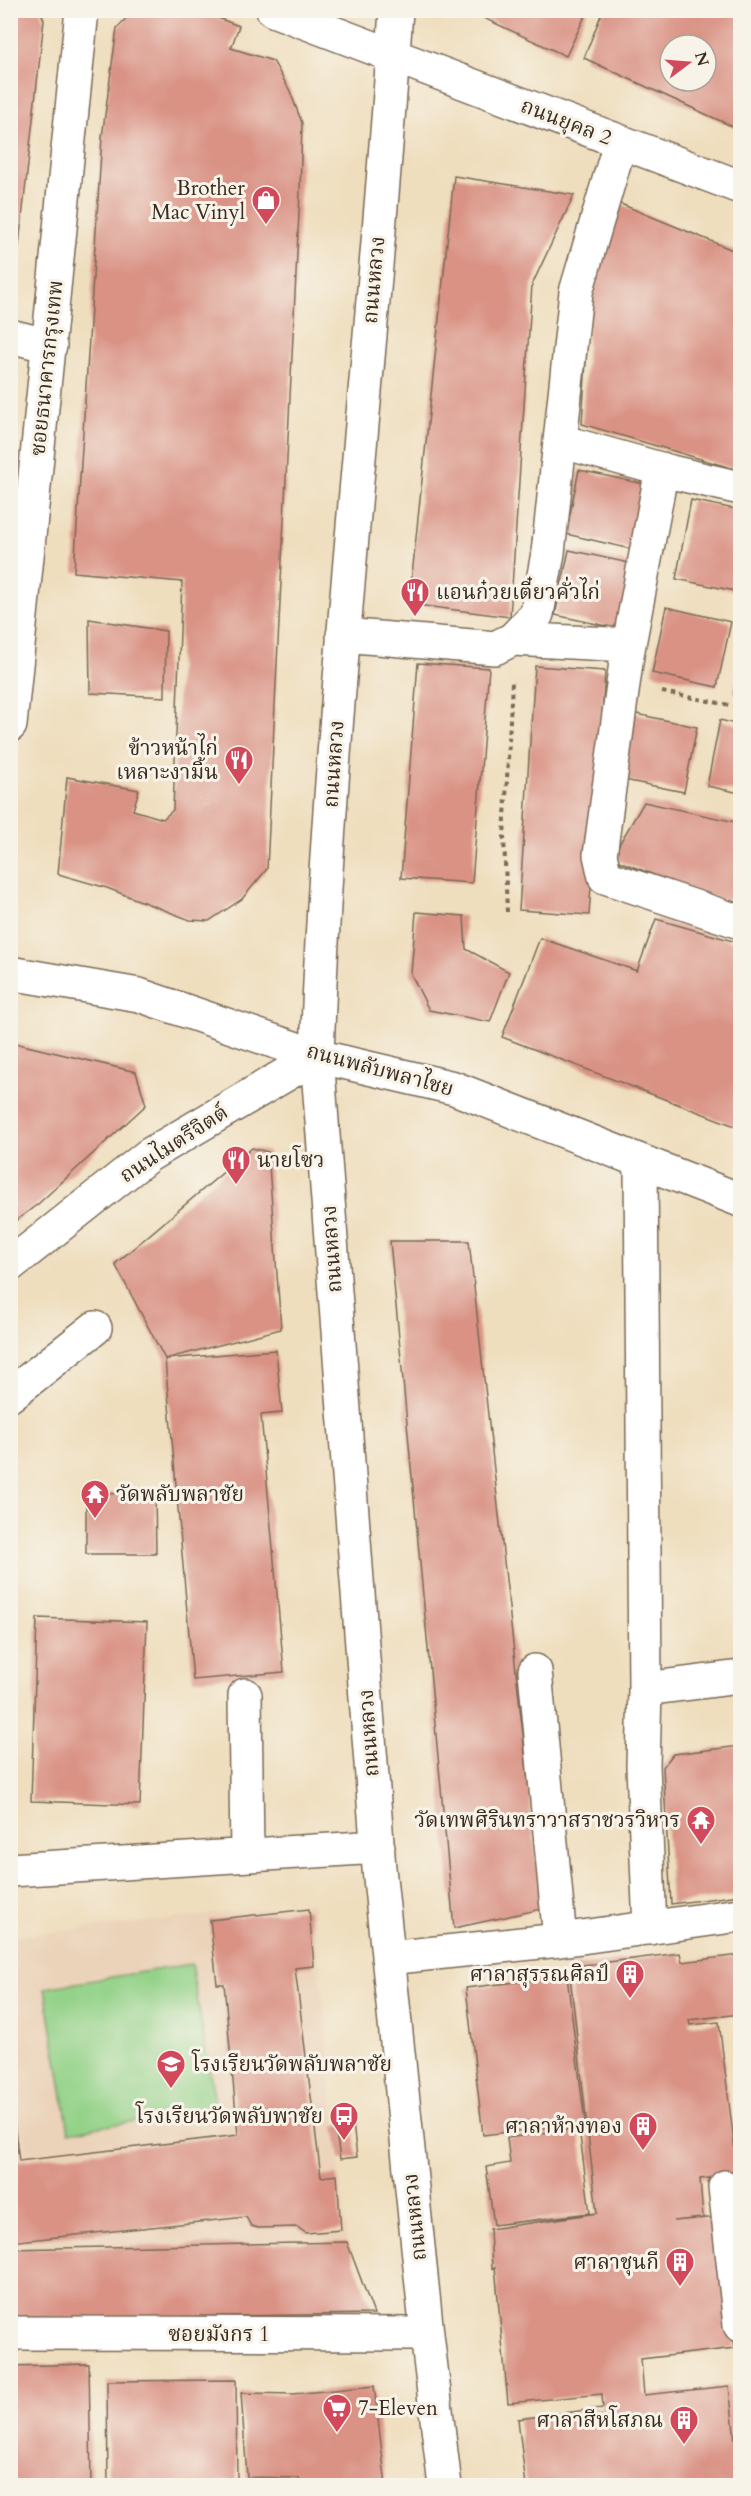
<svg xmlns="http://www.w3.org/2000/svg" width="751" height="2496" font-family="Cardo,'Noto Serif Thai',serif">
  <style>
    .built { fill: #ebd3b9 }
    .green { fill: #93d288; stroke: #677e53; stroke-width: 1.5 }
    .building { fill: #d99284; fill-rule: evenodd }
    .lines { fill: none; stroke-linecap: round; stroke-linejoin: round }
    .minor-casing { stroke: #7a6956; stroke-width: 36 }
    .path { stroke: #7a6956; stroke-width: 4; stroke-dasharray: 4.5 4.5; stroke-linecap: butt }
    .minor { stroke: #fff; stroke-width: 33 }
    .labels { text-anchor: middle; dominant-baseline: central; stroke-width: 6; stroke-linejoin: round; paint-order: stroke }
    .street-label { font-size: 21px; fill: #3b2a1e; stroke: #f7f3e8 }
    .poi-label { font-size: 21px; fill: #3b2a1e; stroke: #f7f3e8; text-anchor: end }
  </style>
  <rect width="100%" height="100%" fill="#f7f3e8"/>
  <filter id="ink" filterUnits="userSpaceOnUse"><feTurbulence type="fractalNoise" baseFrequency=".0167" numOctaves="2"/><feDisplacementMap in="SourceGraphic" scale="12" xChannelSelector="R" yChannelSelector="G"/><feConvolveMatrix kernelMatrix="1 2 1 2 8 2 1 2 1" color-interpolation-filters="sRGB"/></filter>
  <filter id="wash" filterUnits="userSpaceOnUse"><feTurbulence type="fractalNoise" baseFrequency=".008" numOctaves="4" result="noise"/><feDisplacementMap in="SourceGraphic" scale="24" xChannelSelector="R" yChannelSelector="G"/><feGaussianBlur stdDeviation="1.35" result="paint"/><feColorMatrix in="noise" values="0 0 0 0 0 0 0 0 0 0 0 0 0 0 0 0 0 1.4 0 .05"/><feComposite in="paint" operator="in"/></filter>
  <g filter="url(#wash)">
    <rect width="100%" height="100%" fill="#efdebe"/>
    <path class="built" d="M313,1903l34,339 -336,7 -1,-312z"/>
    <path class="green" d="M191,1964l25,144 -147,24 -24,-144z"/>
    <g id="blocks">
      <path class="building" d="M10,10h30l4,10 -25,225 -9,-3z
        M134,10h63l42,16 -8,22 42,13 17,30 12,32 -2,69 -33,677 -25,30 -33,22 -19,-1 -83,-32 -49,-14 9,-97 72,13 -6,20 30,9 10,-9 9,-228 -108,-10 28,-435 15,-109z
        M473,10h115l-22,46 -91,-42z
        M603,10h137v120l-156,-72zM670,45h36v36h-36z
        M454,176l120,19 -42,90 -22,332 -101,-13z
        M616,202l124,51v207l-2,10 -156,-46 9,-143z
        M579,470l65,14 -13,65 -65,-15z
        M691,500l49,10v82l-64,-13z
        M569,550l65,14 -14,65 -65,-14z
        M666,607l65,15 -14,65 -65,-14z
        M89,619l77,12 -1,66 -75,-4z
        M418,663l71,5 -17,215 -71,-5z
        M535,666l70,5 -16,244 -70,-5z
        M739,668h1v26l-6,-1z
        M632,713l65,14 -13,65 -65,-13z
        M720,720l20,5v68l-33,-7z
        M644,802l96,21v80l-32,-7 -97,-38z
        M416,912l48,4 2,33 43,23 -19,50 -61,-12 -18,-36z
        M656,919l84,24v185l-238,-91 38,-99 97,33z
        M10,1042l126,30 10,33 -108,99 -28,21z
        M252,1148l16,4 13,177 -116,30 -50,-95z
        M390,1241h79l73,668 -88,19z
        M276,1350l6,63 -21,2 23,257 -91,8 -28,-321z
        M155,1493l1,61h-70v-60z
        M37,1618l110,4 -7,183 -109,-4z
        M740,1746v149l-69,9 -8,-137 10,-13z
        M309,1909l5,57 -19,2 26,209 16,-2 4,55 -35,3 -9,-6 -39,1 -7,-2 -5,-9 -236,25v-151l9,70 219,-26 -14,-151h-7l-7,-64z
        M680,1953l2,9 58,-7v59l-51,6 1,5 29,-3 19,153 -38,4 3,39 -30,3 46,-4 16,131 -94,11 3,36 85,-9 11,100h-214l-8,-67 85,-11 -1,-14 -94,9 -13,-136 -3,1 -2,-39 107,-16 -28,-246z
        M567,1976l18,147 -102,12 -17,-147z
        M353,2124l4,33 -17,2 -5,-34z
        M579,2128l11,85 -96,12 -8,-58 24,-4 -3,-25z
        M347,2242l27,72 -364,5v-70z
        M89,2364l2,122h-81v-120z
        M236,2380l1,101h-18v5h-111l-1,-105z
        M374,2386l12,100h-86l-1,-8 -52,-1 -6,-84 52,1z"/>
    </g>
  </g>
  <g filter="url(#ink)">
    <use href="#blocks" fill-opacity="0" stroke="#7a6956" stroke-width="1.5"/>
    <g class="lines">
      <g class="minor-casing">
        <path id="minor" d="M273,10l467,177
          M396,10c-23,349 -67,696 -79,1046l62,812 48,466 18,152
          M10,336l40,10
          M560,441l111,31 69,16
          M662,469l-35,186 -27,200 5,22 135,45
          M343,635l152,13 18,-9 24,-25 11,-61 28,-261 44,-149
          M513,639l115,6
          M10,725l72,-715
          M10,973l129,22 178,61 137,32 286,112
          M641,1163l4,526 -2,77 7,162
          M10,1265l139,-110 168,-99
          M10,1395l85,-67
          M535,1671l25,269
          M645,1689l95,-12
          M245,1695l2,160
          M10,1870l368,-23
          M388,1958l172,-18 180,-25
          M725,2187l15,138
          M10,2333l417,1"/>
      </g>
      <path class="path" d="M662,692l78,15
        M507,912l-3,-75 8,-155
        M740,2061l-2,8 2,22"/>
      <use href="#minor" class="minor"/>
    </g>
  </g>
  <defs>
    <g id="shop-pin" transform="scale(1.5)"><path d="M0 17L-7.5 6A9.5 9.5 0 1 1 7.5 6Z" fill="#d1495b" stroke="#f7f3e8"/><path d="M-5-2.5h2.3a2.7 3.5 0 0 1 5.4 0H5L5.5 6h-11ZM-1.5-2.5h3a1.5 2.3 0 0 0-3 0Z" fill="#fff"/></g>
    <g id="restaurant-pin" transform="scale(1.5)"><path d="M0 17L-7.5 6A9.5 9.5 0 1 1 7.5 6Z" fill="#d1495b" stroke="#f7f3e8"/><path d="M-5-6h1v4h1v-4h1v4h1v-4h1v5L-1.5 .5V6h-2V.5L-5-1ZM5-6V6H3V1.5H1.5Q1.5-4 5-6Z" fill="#fff"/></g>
    <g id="temple-pin" transform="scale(1.5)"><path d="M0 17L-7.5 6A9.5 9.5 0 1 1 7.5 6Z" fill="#d1495b" stroke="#f7f3e8"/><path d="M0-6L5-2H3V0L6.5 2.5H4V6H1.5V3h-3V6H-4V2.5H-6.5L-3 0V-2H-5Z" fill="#fff"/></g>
    <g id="building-pin" transform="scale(1.5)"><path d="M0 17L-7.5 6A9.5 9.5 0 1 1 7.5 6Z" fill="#d1495b" stroke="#f7f3e8"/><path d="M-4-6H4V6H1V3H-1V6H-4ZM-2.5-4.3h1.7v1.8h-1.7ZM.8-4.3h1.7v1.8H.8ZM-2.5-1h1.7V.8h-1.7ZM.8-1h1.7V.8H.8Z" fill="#fff"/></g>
    <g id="school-pin" transform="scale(1.5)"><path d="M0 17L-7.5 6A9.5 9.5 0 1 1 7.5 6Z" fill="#d1495b" stroke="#f7f3e8"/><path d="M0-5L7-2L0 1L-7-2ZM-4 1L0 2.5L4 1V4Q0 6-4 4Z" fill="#fff"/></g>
    <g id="bus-pin" transform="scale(1.5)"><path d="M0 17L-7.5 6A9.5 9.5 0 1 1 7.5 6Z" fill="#d1495b" stroke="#f7f3e8"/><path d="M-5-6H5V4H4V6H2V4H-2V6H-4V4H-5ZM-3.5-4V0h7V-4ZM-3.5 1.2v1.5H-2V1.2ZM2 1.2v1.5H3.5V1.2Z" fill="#fff"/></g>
    <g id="supermarket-pin" transform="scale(1.5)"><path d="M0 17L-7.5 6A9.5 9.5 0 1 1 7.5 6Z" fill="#d1495b" stroke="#f7f3e8"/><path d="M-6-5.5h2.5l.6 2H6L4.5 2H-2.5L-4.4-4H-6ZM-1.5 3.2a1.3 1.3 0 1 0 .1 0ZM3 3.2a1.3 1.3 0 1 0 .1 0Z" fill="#fff"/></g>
  </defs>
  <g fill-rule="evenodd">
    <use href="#shop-pin" x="266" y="200"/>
    <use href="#restaurant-pin" x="415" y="592"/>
    <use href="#restaurant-pin" x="239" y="760"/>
    <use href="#restaurant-pin" x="236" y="1160"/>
    <use href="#temple-pin" x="95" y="1494"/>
    <use href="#temple-pin" x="701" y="1820"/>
    <use href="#building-pin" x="630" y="1974"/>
    <use href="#school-pin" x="171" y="2064"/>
    <use href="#bus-pin" x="344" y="2116"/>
    <use href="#building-pin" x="643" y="2126"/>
    <use href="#building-pin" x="680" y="2262"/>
    <use href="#supermarket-pin" x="337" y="2408"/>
    <use href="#building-pin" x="684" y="2420"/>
  </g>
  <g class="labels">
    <g class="street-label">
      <text transform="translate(566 122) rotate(21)">ถนนยุคล 2</text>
      <text transform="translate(374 280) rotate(-85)">ถนนหลวง</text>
      <text transform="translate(47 368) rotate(-84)">ซอยธนาคารกรุงเทพ</text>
      <text transform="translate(334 764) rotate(-86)">ถนนหลวง</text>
      <text transform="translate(380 1070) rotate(15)">ถนนพลับพลาไชย</text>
      <text transform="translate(174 1144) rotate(-33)">ถนนไมตรีจิตต์</text>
      <text transform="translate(332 1249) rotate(-94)">ถนนหลวง</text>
      <text transform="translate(369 1733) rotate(-94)">ถนนหลวง</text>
      <text transform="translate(415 2217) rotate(-96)">ถนนหลวง</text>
      <text x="219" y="2334">ซอยมังกร 1</text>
    </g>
    <g class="poi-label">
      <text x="245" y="188">Brother<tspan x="245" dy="24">Mac Vinyl</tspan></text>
      <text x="436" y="592" text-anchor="start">แอนก๋วยเตี๋ยวคั่วไก่</text>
      <text x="218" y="748">ข้าวหน้าไก่<tspan x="218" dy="24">เหลาะงามิ้น</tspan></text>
      <text x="257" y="1160" text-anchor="start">นายโซว</text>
      <text x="116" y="1494" text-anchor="start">วัดพลับพลาชัย</text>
      <text x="680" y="1820">วัดเทพศิรินทราวาสราชวรวิหาร</text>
      <text x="609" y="1974">ศาลาสุรรณศิลป์</text>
      <text x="192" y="2064" text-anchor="start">โรงเรียนวัดพลับพลาชัย</text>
      <text x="323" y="2116">โรงเรียนวัดพลับพาชัย</text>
      <text x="622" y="2126">ศาลาห้างทอง</text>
      <text x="659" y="2262">ศาลาชุนกี</text>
      <text x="358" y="2408" text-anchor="start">7-Eleven</text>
      <text x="663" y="2420">ศาลาสีหโสภณ</text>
    </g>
  </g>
  <rect width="751" height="2496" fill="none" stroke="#f7f3e8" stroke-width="36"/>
  <g transform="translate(688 63) rotate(74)"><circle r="28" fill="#f7f3e8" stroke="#aca397" stroke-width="1.5"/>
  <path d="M0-4.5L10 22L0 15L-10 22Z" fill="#d1495b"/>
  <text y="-9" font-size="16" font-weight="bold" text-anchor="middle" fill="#3b2a1e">N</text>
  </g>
</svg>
